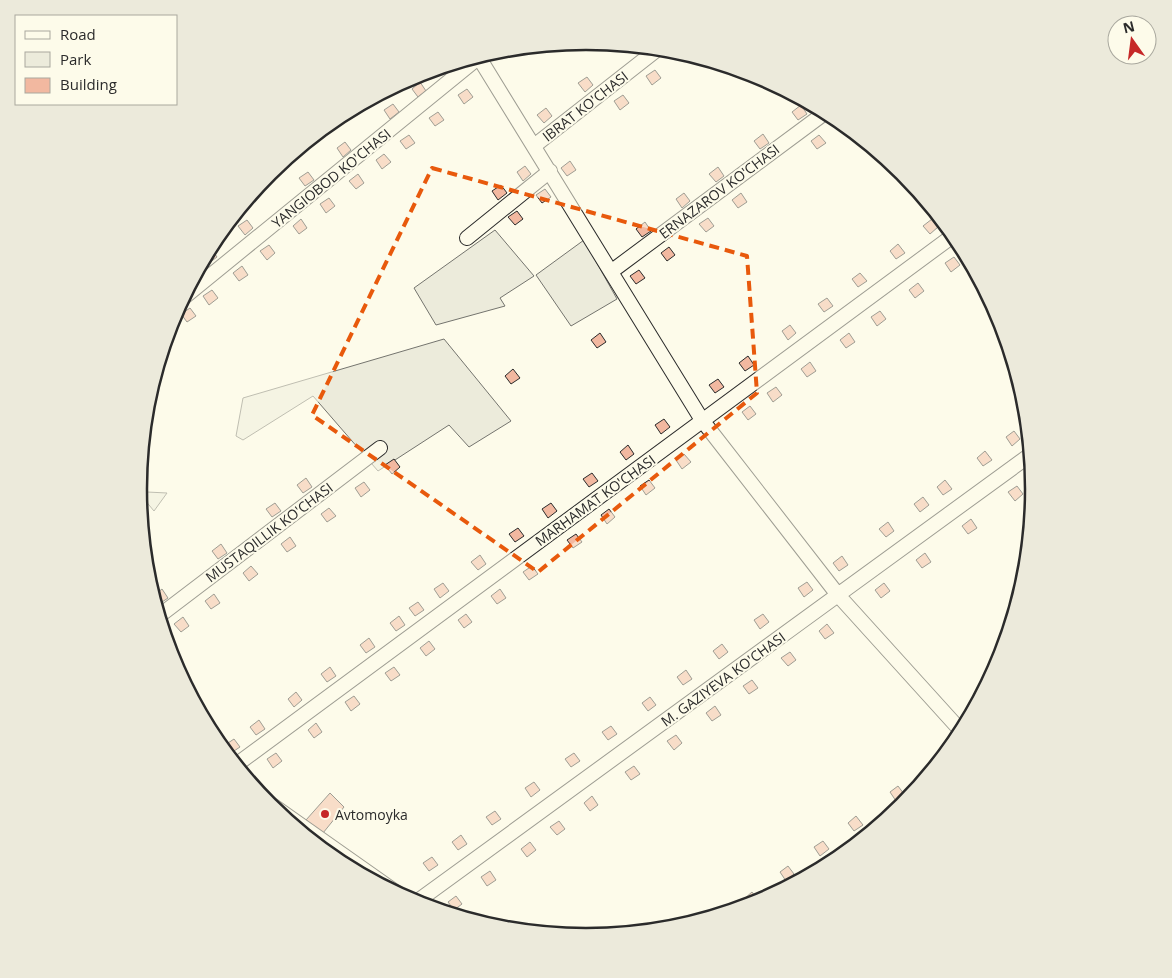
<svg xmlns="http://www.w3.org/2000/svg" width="1172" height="978" font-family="'Open Sans',sans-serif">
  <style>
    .green { fill: #ecebdb; stroke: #74746e }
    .building { fill: #f2b8a0; stroke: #2b2b2b }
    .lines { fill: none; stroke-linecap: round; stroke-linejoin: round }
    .minor-casing { stroke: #2b2b2b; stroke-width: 16 }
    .minor { stroke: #fdfbea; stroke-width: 14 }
    .marked { fill: none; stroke: #e8590c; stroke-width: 4; stroke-dasharray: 10 6; stroke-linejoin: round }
    .poi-dot { fill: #c62828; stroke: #fdfbea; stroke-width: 2 }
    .labels { text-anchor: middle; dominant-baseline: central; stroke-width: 4; stroke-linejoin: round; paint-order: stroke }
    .street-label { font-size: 14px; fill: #2b2b2b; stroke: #fdfbea }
    .poi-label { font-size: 14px; fill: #2b2b2b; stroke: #fdfbea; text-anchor: start }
    .rim { fill: none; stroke: #2b2b2b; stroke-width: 2.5 }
  </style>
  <rect width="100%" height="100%" fill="#fdfbea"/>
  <path class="green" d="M495,230l39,46 -34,22 5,8 -69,19 -22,-37z
    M584,240l33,59 -46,27 -35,-51z
    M444,339l67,82 -42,26 -20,-22 -71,46 -65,-75 -70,44 -7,-4 7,-38z
    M145,424l5,1 -3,67 20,1 -13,18 -15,-18z"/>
  <path class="building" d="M655,70l6,8 -9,7 -6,-9z
    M587,77l6,8 -8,7 -7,-9z
    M420,82l6,9 -8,6 -6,-8z
    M467,89l6,8 -9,7 -6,-9z
    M623,95l6,8 -9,7 -6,-9z
    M393,104l6,8 -9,7 -6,-9z
    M801,105l6,9 -9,6 -6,-8z
    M546,108l6,8 -8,7 -7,-8z
    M438,112l6,8 -9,6 -6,-8z
    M763,134l6,9 -9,6 -6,-8z
    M409,135l6,8 -9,6 -6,-8z
    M819,135l7,8 -9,6 -6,-8z
    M345,142l6,8 -8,7 -6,-9z
    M384,154l7,8 -9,7 -6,-9z
    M570,161l6,9 -9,6 -6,-8z
    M525,166l6,8 -8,7 -6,-9z
    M718,167l6,9 -8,6 -7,-8z
    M308,172l6,8 -9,6 -6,-8z
    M358,174l6,9 -8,6 -7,-8z
    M501,185l6,8 -9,7 -6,-9z
    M545,189l6,8 -9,6 -6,-8z
    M684,193l6,8 -8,7 -6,-9z
    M741,193l6,9 -9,6 -6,-8z
    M329,198l6,8 -9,7 -6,-9z
    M517,211l6,8 -8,6 -7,-8z
    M708,218l6,8 -8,6 -7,-8z
    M301,219l6,9 -8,6 -6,-8z
    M932,219l6,8 -8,7 -7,-8z
    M247,220l6,8 -8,7 -7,-9z
    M645,222l6,9 -9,6 -6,-8z
    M898,244l7,9 -9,6 -6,-8z
    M269,245l6,8 -8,7 -7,-9z
    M669,247l6,8 -8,6 -6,-8z
    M211,248l6,9 -8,6 -4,-6z
    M954,257l6,8 -9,7 -6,-9z
    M242,266l6,9 -9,6 -6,-8z
    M639,270l6,8 -9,6 -6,-8z
    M860,273l7,8 -9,6 -6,-8z
    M918,283l6,8 -9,7 -6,-8z
    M212,290l6,8 -9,7 -6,-9z
    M827,298l6,8 -9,6 -6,-8z
    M190,308l6,8 -9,6 -6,-8z
    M880,311l6,8 -9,7 -6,-9z
    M790,325l6,8 -8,7 -6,-9z
    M600,333l6,9 -9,6 -6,-8z
    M849,333l6,9 -9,6 -6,-8z
    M748,356l6,9 -9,6 -6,-8z
    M810,362l6,9 -9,6 -6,-8z
    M513,369l7,9 -9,6 -6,-8z
    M718,379l6,8 -9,6 -6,-8z
    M776,387l6,8 -9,7 -6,-9z
    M750,406l6,8 -8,6 -6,-8z
    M664,419l6,8 -9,7 -6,-9z
    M1014,431l6,8 -8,7 -6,-9z
    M628,445l6,9 -8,6 -6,-8z
    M985,451l7,9 -9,6 -6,-8z
    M684,454l7,8 -9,7 -6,-9z
    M394,459l6,8 -8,7 -7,-9z
    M592,473l6,8 -9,6 -6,-8z
    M306,478l6,9 -9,6 -6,-8z
    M649,480l6,8 -9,7 -6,-9z
    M945,480l7,9 -9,6 -6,-8z
    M364,482l6,8 -9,7 -6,-9z
    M1017,486l6,8 -8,7 -7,-9z
    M923,497l6,8 -9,7 -6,-8z
    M275,503l6,8 -9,6 -6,-8z
    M551,503l6,8 -9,7 -6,-9z
    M329,508l7,8 -9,6 -6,-8z
    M609,509l6,8 -8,7 -6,-9z
    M971,519l6,9 -9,6 -6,-8z
    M888,522l6,9 -8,6 -7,-8z
    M518,528l6,8 -9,6 -6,-8z
    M576,534l6,8 -9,6 -6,-8z
    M290,537l6,9 -9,6 -6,-8z
    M221,544l6,9 -9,6 -6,-8z
    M925,553l6,9 -9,6 -6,-8z
    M480,555l6,9 -8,6 -7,-8z
    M842,556l6,9 -9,6 -6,-8z
    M251,566l7,8 -9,7 -6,-8z
    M532,566l6,8 -9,6 -6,-8z
    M807,582l6,8 -9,7 -6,-9z
    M443,583l6,8 -9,7 -6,-9z
    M884,583l6,8 -9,7 -6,-8z
    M162,589l6,9 -9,6 -6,-8z
    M500,589l6,9 -9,6 -6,-8z
    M214,594l6,9 -9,6 -6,-8z
    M418,602l6,8 -9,6 -6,-8z
    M466,614l6,8 -8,6 -6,-8z
    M763,614l6,8 -9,7 -6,-9z
    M399,616l6,9 -9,6 -6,-8z
    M183,617l6,9 -8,6 -7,-8z
    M827,624l7,9 -9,6 -6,-8z
    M369,638l6,9 -9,6 -6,-8z
    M429,641l6,8 -9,7 -6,-8z
    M722,644l6,8 -9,7 -6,-8z
    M790,652l6,8 -8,6 -7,-8z
    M330,667l6,9 -9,6 -6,-8z
    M394,667l6,8 -9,6 -6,-8z
    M686,670l6,9 -9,6 -6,-8z
    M752,680l6,8 -9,6 -6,-8z
    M296,692l6,8 -8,7 -6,-8z
    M354,696l6,8 -9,7 -6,-9z
    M650,697l6,8 -8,6 -6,-8z
    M715,706l6,9 -9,6 -6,-8z
    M259,720l6,9 -9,6 -6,-8z
    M316,723l6,9 -8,6 -6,-8z
    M611,726l6,8 -9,6 -6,-8z
    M676,735l6,8 -8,7 -7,-9z
    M234,739l6,8 -9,6 -6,-8z
    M276,753l6,8 -9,7 -6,-9z
    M574,753l6,8 -9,6 -6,-8z
    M634,766l6,8 -9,6 -6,-8z
    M534,782l6,8 -9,7 -6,-9z
    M898,786l6,8 -8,7 -6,-9z
    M330,793l14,14 -21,26 -17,-13z
    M592,796l6,9 -8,6 -6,-8z
    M495,811l6,8 -9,6 -6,-8z
    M856,816l7,9 -9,6 -6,-8z
    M559,821l6,8 -8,6 -7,-8z
    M461,835l6,9 -9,6 -6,-8z
    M823,841l6,8 -9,7 -6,-9z
    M530,842l6,8 -9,7 -6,-8z
    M432,857l6,8 -9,6 -6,-8z
    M788,866l6,8 -8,7 -6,-9z
    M490,871l6,9 -9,6 -6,-9z
    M752,892l6,8 -9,5 -5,-6z
    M456,896l6,8 -8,6 -6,-8z"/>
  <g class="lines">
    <g class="minor-casing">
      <path id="minor" d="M478,56l224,364 136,175 124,137
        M534,146l125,-98
        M467,238l83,-67
        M612,271l214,-159
        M183,298l296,-241
        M159,616l221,-168
        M236,765l718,-530
        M265,800l132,93
        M415,903l615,-448"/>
    </g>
    <use href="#minor" class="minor"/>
  </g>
  <path d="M0 0H1172V978H0ZM432,168l315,88 10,137 -219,179 -226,-157z" fill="#fdfbea" fill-opacity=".55" fill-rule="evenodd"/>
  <path class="marked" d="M432,168l315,88 10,137 -219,179 -226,-157z"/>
  <circle class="poi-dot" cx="325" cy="814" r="5"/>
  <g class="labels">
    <g class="street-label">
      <text transform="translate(585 106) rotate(-38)">IBRAT KO'CHASI</text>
      <text transform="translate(331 178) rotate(-39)">YANGIOBOD KO'CHASI</text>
      <text transform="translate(719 191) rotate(-37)">ERNAZAROV KO'CHASI</text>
      <text transform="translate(595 500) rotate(-36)">MARHAMAT KO'CHASI</text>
      <text transform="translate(269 532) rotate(-37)">MUSTAQILLIK KO'CHASI</text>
      <text transform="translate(723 679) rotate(-36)">M. GAZIYEVA KO'CHASI</text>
    </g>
    <g class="poi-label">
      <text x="335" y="814">Avtomoyka</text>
    </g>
  </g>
  <path d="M0 0H1172V978H0ZM147 489a439 439 0 1 1 878 0a439 439 0 1 1-878 0Z" fill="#eceadb" fill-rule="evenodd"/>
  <path class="rim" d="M147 489a439 439 0 1 1 878 0a439 439 0 1 1-878 0Z"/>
  <rect x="15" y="15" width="162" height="90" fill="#fdfbea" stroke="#a9a89e"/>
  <rect x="25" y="31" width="25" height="8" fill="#fdfbea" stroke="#a9a89e"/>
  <text x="60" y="40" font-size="15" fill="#2b2b2b">Road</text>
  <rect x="25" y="52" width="25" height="15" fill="#ecebdb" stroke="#a9a89e"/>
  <text x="60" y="65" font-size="15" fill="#2b2b2b">Park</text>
  <rect x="25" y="78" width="25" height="15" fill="#f2b8a0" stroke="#a9a89e"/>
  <text x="60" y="90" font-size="15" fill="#2b2b2b">Building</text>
  <g transform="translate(1132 40) rotate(346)"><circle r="24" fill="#fdfbea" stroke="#a9a89e"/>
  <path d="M0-4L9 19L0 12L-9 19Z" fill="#c62828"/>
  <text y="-8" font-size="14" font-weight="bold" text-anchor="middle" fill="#2b2b2b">N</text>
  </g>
</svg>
